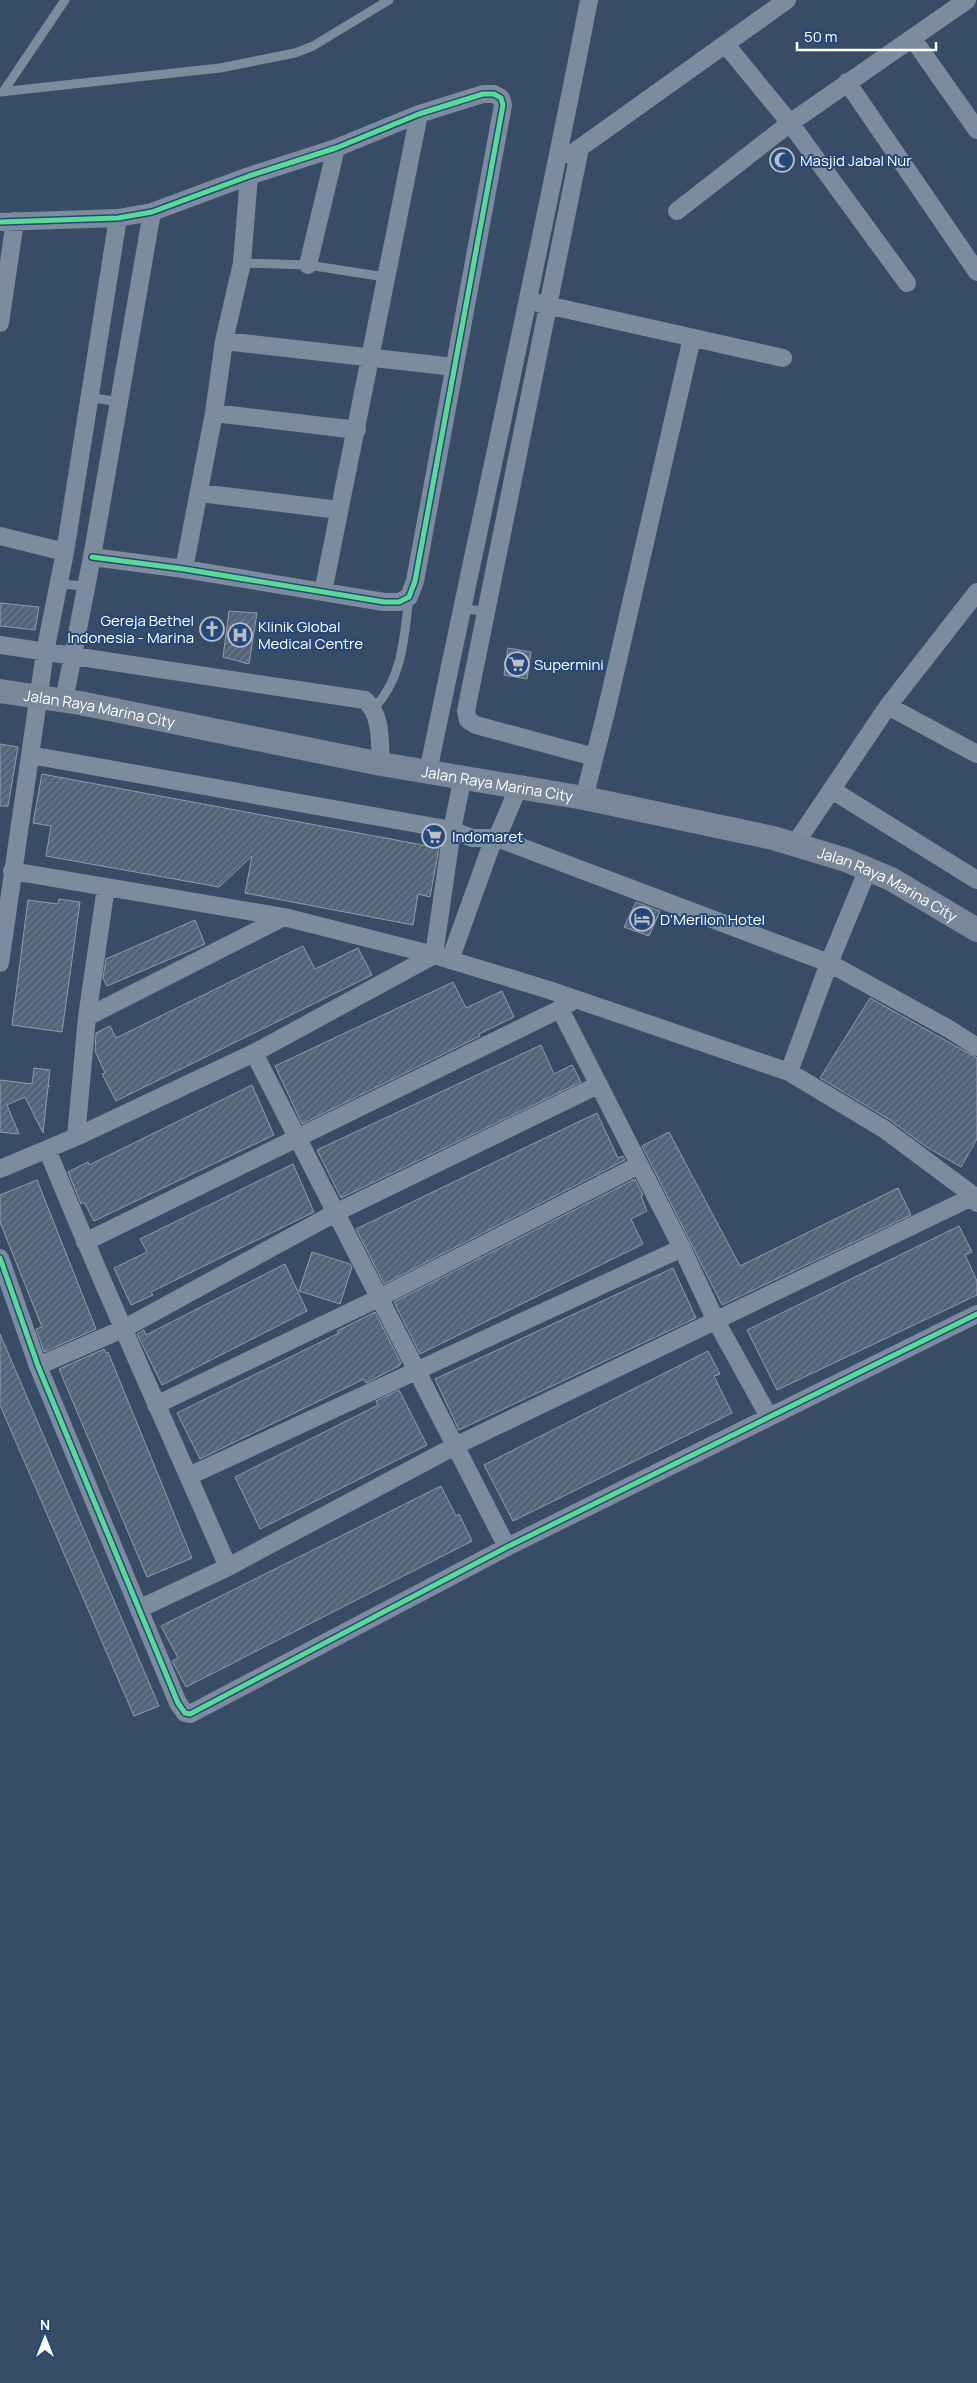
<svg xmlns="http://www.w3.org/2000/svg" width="977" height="2383" font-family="Manrope,sans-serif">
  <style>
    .building { fill: url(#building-hatch); stroke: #909cac }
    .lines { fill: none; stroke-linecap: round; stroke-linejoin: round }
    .service { stroke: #7d8c9d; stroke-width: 9 }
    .minor { stroke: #7d8c9d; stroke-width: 18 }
    .secondary { stroke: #798799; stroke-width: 24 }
    .cycleway-casing { stroke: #25487a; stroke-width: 8 }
    .cycleway { stroke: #5adb95; stroke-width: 5 }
    .labels { text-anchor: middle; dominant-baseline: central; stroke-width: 4; stroke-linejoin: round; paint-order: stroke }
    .poi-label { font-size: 15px; fill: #fff; stroke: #25487a; text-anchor: start }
    .street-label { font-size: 15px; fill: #fff; stroke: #25487a }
  </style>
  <defs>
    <pattern id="building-hatch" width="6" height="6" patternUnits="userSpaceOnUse" patternTransform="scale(1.25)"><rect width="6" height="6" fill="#536378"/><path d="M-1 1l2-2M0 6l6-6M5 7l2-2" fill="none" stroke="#6d7a8c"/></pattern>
  </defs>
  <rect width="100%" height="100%" fill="#394c66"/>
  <path class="building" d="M0,603l39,4 -4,23 -35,-4z
    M229,611l28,2 -8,51 -26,-7z
    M508,648l23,4 -4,27 -23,-4z
    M0,744l18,3 -10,59h-8z
    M42,774l397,74 -9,49 -12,-3 -5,31 -168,-32 7,-37 -33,31 -173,-31 5,-30 -18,-3z
    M59,899l21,3 -18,130 -50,-7 16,-125 30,4z
    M636,902l24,9 -11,25 -25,-9z
    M195,920l10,24 -98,42 -4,-8 3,-19z
    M303,946l12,23 43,-21 14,27 -256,126 -14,-27 3,-1 -10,-22 1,-18 14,-7 6,12z
    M453,982l13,26 36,-17 12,26 -35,17 1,2 -178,88 -27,-58z
    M870,998l107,60v81l-16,28 -36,-21 -35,-26 -70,-42z
    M541,1045l13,29 18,-9 9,17 -240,116 -24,-48z
    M34,1068l16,2 -2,16h2l-2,1 -5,46 -18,-36 -18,8 12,29 -19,-2v-52l32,4z
    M252,1085l22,50 -180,86 -10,-19 -3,2 -13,-32 20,-10 1,3z
    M597,1113l21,45 5,-2 2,4 -241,124 -28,-55z
    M669,1132l71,134 158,-78 13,27 -189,90 -80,-159z
    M293,1164l21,48 -163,80 2,3 -22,10 -17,-37 33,-16 -7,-13z
    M635,1179l8,16 -2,1 6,15 -16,8 12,25 -223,110 -26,-52z
    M37,1180l59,149 -52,23 -8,-23 6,-2 -42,-105v-27z
    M959,1226l13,26 -7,3 12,26v14l-200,95 -30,-60z
    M312,1252l38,12 2,3 -12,37 -41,-13z
    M285,1264l22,47 -145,74 -25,-51 7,-4 2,5z
    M673,1268l23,50 -237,112 -24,-51z
    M375,1312l26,51 -2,3 -33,17 -2,-4 -164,80 -23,-46 162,-80 -2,-2z
    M0,1334l159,372 -25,10 -134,-311z
    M104,1349l2,4 2,-1 84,206 -45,19 -88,-208z
    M708,1351l12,23 -6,2 18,37 -219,108 -29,-56z
    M399,1390l28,55 -167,84 -25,-52 143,-72 -2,-4z
    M441,1486l15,30 3,-2 13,27 -286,146 -14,-26 6,-3 -17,-32z"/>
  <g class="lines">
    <path class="service" d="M0,92l220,-24 75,-15 18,-7 76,-46
      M3,92l62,-92
      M242,263l66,2 77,12
      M89,397l30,5
      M59,584l26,2
      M461,609l25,2
      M374,708c29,-30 30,-71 35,-111"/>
    <path class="minor" d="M913,39l64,91
      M726,45l64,78 177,-123
      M847,82l130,190
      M580,148l-114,563 2,9 8,5 118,32
      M570,155l217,-155
      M677,211l113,-88 117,160
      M0,222l118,-4 34,-6 97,-36 87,-28 83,-34 64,-20h11l7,4 2,7 -88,476 -6,16 -10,5h-15l-200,-33 -92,-12
      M308,265l28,-117
      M538,303l245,55
      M0,323l15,-102
      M224,341l230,26
      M214,413l143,17
      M200,493l139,17
      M0,536l65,16
      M184,569l30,-156 10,-72 18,-78 7,-87
      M323,592l96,-478
      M0,645l365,55c18,17 14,41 16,64
      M64,701l28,-144 60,-345
      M888,706l89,48
      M30,755l422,75 20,8h25l332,125 120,66 28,18
      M428,772c53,-258 111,-514 161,-772
      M832,790l145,90
      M584,798l22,-86 86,-374
      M795,844l93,-138 89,-114
      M12,871l272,46 150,38 115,35 240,82 95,57 90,67 3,7
      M450,960l41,-114 6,-8 22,-52
      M0,963l45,-311 20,-100 53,-334
      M560,1009l122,239 34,73 53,96
      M87,1017l197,-100
      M254,1053l253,494
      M789,1072l40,-109 39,-94
      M76,1137l11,-120 19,-130
      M47,1149c57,141 121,279 181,418
      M0,1169l76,-32 178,-84 180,-98 18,-125 11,-54
      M85,1242l475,-233 14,-9
      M0,1258l38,108 140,337 7,10 5,1 317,-167 470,-233
      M38,1366l87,-38 210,-115 263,-128
      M156,1405l223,-107 260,-133
      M189,1476l493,-228
      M139,1609l89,-42 227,-121 519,-250"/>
    <path class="secondary" id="s1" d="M0,691l80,12 301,61 203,34 189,40 73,22 45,19 86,51"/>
    <g class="cycleway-casing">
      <path id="cycleway" d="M0,222l118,-4 34,-6 97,-36 87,-28 83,-34 64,-20h11l7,4 2,7 -88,476 -6,16 -10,5h-15l-200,-33 -92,-12
        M0,1258l38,108 140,337 7,10 5,1 317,-167 470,-233"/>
    </g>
    <use href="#cycleway" class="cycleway"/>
  </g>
  <defs>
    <g id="mosque-ring" transform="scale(1.25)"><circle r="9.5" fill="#25487a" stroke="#bac0c9" stroke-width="1.5"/><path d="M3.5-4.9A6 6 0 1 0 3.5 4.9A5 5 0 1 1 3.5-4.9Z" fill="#bac0c9"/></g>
    <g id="church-ring" transform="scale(1.25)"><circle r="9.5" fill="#25487a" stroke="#bac0c9" stroke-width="1.5"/><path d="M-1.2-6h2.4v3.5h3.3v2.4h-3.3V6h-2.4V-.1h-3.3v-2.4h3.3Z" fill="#bac0c9"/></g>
    <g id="hospital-ring" transform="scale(1.25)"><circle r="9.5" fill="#25487a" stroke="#bac0c9" stroke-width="1.5"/><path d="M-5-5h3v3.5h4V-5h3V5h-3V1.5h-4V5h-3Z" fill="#bac0c9"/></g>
    <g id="supermarket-ring" transform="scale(1.25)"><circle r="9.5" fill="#25487a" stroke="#bac0c9" stroke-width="1.5"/><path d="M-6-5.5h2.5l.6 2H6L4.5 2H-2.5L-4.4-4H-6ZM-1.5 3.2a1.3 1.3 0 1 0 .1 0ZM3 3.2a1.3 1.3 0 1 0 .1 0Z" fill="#bac0c9"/></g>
    <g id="hotel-ring" transform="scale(1.25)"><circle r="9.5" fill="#25487a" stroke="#bac0c9" stroke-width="1.5"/><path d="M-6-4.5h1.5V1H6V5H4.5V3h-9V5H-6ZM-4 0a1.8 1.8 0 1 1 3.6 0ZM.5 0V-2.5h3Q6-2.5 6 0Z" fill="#bac0c9"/></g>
  </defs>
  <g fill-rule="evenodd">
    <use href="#mosque-ring" x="782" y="160"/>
    <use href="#church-ring" x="212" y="629"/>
    <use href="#hospital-ring" x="240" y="635"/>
    <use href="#supermarket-ring" x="517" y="664"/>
    <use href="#supermarket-ring" x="434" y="836"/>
    <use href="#hotel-ring" x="642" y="919"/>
  </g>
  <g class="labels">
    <g class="poi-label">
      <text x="800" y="160">Masjid Jabal Nur</text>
      <text x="194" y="620" text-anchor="end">Gereja Bethel<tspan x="194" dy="17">Indonesia - Marina</tspan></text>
      <text x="258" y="626">Klinik Global<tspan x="258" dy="17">Medical Centre</tspan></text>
      <text x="534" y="664">Supermini</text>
      <text x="452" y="836">Indomaret</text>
      <text x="660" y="919">D'Merlion Hotel</text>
    </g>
    <g class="street-label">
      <text stroke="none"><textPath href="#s1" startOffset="101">Jalan Raya Marina City</textPath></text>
      <text stroke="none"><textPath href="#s1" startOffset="506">Jalan Raya Marina City</textPath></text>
      <text stroke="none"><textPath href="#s1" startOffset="911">Jalan Raya Marina City</textPath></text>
    </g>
  </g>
  <g transform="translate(45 2338)" stroke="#25487a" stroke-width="4" paint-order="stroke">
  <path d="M0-4L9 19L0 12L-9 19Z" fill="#ffffff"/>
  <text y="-8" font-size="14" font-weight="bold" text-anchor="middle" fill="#ffffff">N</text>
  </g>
  <path d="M797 42v8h139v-8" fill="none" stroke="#ffffff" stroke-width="2.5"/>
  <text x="804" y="42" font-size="15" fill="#ffffff" stroke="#25487a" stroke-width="4" paint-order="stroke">50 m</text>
</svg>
